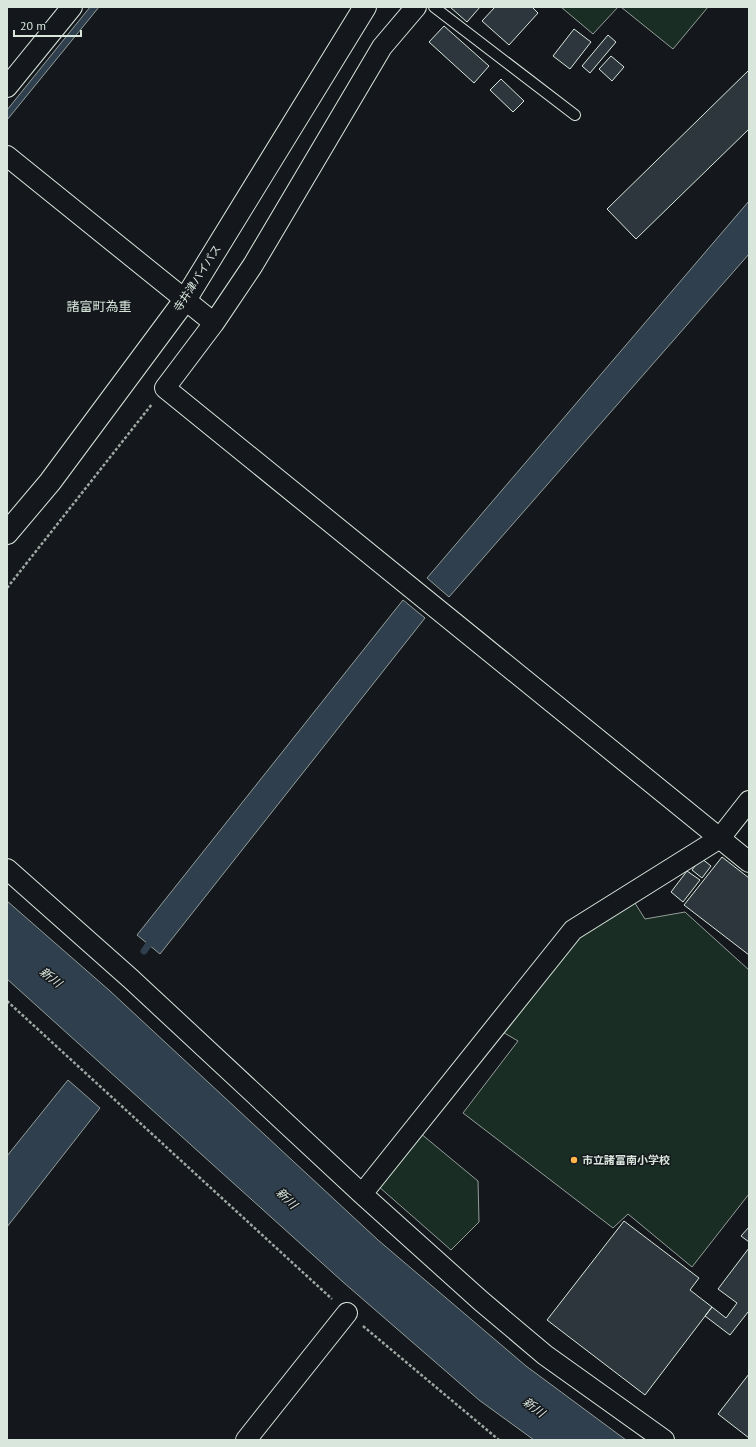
<svg xmlns="http://www.w3.org/2000/svg" width="756" height="1447" font-family="'PT Sans','Noto Sans JP',sans-serif">
  <style>
    .green { fill: #1a2d24; stroke: #939e99 }
    .water { fill: #2f3f4d; stroke: #939e99 }
    .lines { fill: none; stroke-linecap: round; stroke-linejoin: round }
    .stream { stroke: #2f3f4d; stroke-width: 7 }
    .building { fill: #2c363c; stroke: #d8e6dc }
    .lane-casing { stroke: #d8e6dc; stroke-width: 12 }
    .street-casing { stroke: #d8e6dc; stroke-width: 22 }
    .highway-casing { stroke: #d8e6dc; stroke-width: 24 }
    .path { stroke: #9da8a2; stroke-width: 2.5; stroke-dasharray: 3 2; stroke-linecap: butt }
    .lane { stroke: #14181c; stroke-width: 10 }
    .street { stroke: #14181c; stroke-width: 20 }
    .highway { stroke: #14181c; stroke-width: 22 }
    .poi-dot { fill: #ffb74d; stroke: #14181c; stroke-width: 1.5 }
    .labels { text-anchor: middle; dominant-baseline: central; stroke-width: 3; stroke-linejoin: round; paint-order: stroke }
    .street-label { font-size: 11px; fill: #d8e6dc; stroke: #14181c }
    .poi-label { font-size: 11px; font-weight: bold; fill: #d8e6dc; stroke: #14181c; text-anchor: start }
    .water-label { font-size: 12px; font-style: italic; fill: #d8e6dc; stroke: #14181c }
    .quarter-label { font-size: 13px; fill: #d8e6dc; stroke: #14181c }
  </style>
  <rect width="100%" height="100%" fill="#14181c"/>
  <path class="green" d="M561,7h57l-25,27z
    M621,7h87l-35,42z
    M633,900l12,19 40,-7 64,58v224l-57,73 -64,-53 -15,14 -150,-115 55,-72 -17,-10 78,-97z
    M420,1133l58,48 1,41 -28,28 -73,-64z"/>
  <path class="water" d="M90,7h9l-92,113v-10z
    M749,201v53l-300,343 -22,-19z
    M403,600l22,18 -265,336 -23,-19z
    M7,901l103,90 268,249 148,126 100,74h-92l-55,-40 -136,-118 -336,-303z
    M68,1080l32,28 -93,119v-71z"/>
  <g class="lines">
    <path class="stream" d="M144,951l10,-14"/>
  </g>
  <path class="building" d="M450,7h30l-13,15z
    M495,7h37l6,6 -29,32 -27,-24z
    M444,26l45,40 -15,17 -45,-41z
    M574,29l17,13 -21,27 -17,-13z
    M608,35l8,7 -26,31 -8,-7z
    M611,56l13,11 -12,14 -13,-12z
    M749,70v59l-113,110 -29,-30z
    M501,79l23,22 -11,11 -23,-22z
    M722,857l27,21v77l-65,-50z
    M701,858l10,8 -9,12 -10,-8z
    M687,871l13,9 -17,22 -12,-10z
    M624,1221l75,57 -9,12 22,17 -67,88 -98,-75z
    M749,1227v15l-8,-6z
    M749,1248v65l-1,-1 -18,23 -25,-19 7,-9 14,11 11,-15 -19,-14z
    M749,1374v64l-31,-24z"/>
  <g class="lines">
    <g class="lane-casing">
      <path id="lane" d="M434,7l141,108"/>
    </g>
    <g class="street-casing">
      <path id="street" d="M416,7l-34,40 -129,218 -39,58 -49,65 584,474
        M7,87l65,-80
        M7,156l207,167
        M7,869l124,110 231,215 119,107 64,54 119,85
        M362,1194l211,-264 147,-92 29,-37
        M246,1440l101,-127"/>
    </g>
    <g class="highway-casing">
      <path id="highway" d="M7,533l43,-51 135,-182 180,-293"/>
    </g>
    <path class="path" d="M7,588l145,-184
      M7,1001l325,298
      M363,1326l136,114"/>
    <use href="#lane" class="lane"/>
    <use href="#street" class="street"/>
    <use href="#highway" class="highway"/>
  </g>
  <circle class="poi-dot" cx="574" cy="1160" r="4"/>
  <g class="labels">
    <g class="street-label">
      <text transform="translate(197 278) rotate(-57)">寺井津バイパス</text>
    </g>
    <g class="poi-label">
      <text x="582" y="1160">市立諸富南小学校</text>
    </g>
    <g class="water-label">
      <text transform="translate(51 977) rotate(39)">新川</text>
      <text transform="translate(287 1198) rotate(44)">新川</text>
      <text transform="translate(534 1407) rotate(36)">新川</text>
    </g>
    <g class="quarter-label">
      <text x="99" y="306">諸富町為重</text>
    </g>
  </g>
  <rect width="756" height="1447" fill="none" stroke="#d8e6dc" stroke-width="16"/>
  <path d="M14 30v6h67v-6" fill="none" stroke="#d8e6dc" stroke-width="2"/>
  <text x="20" y="30" font-size="12" fill="#d8e6dc" stroke="#14181c" stroke-width="3" paint-order="stroke">20 m</text>
</svg>
